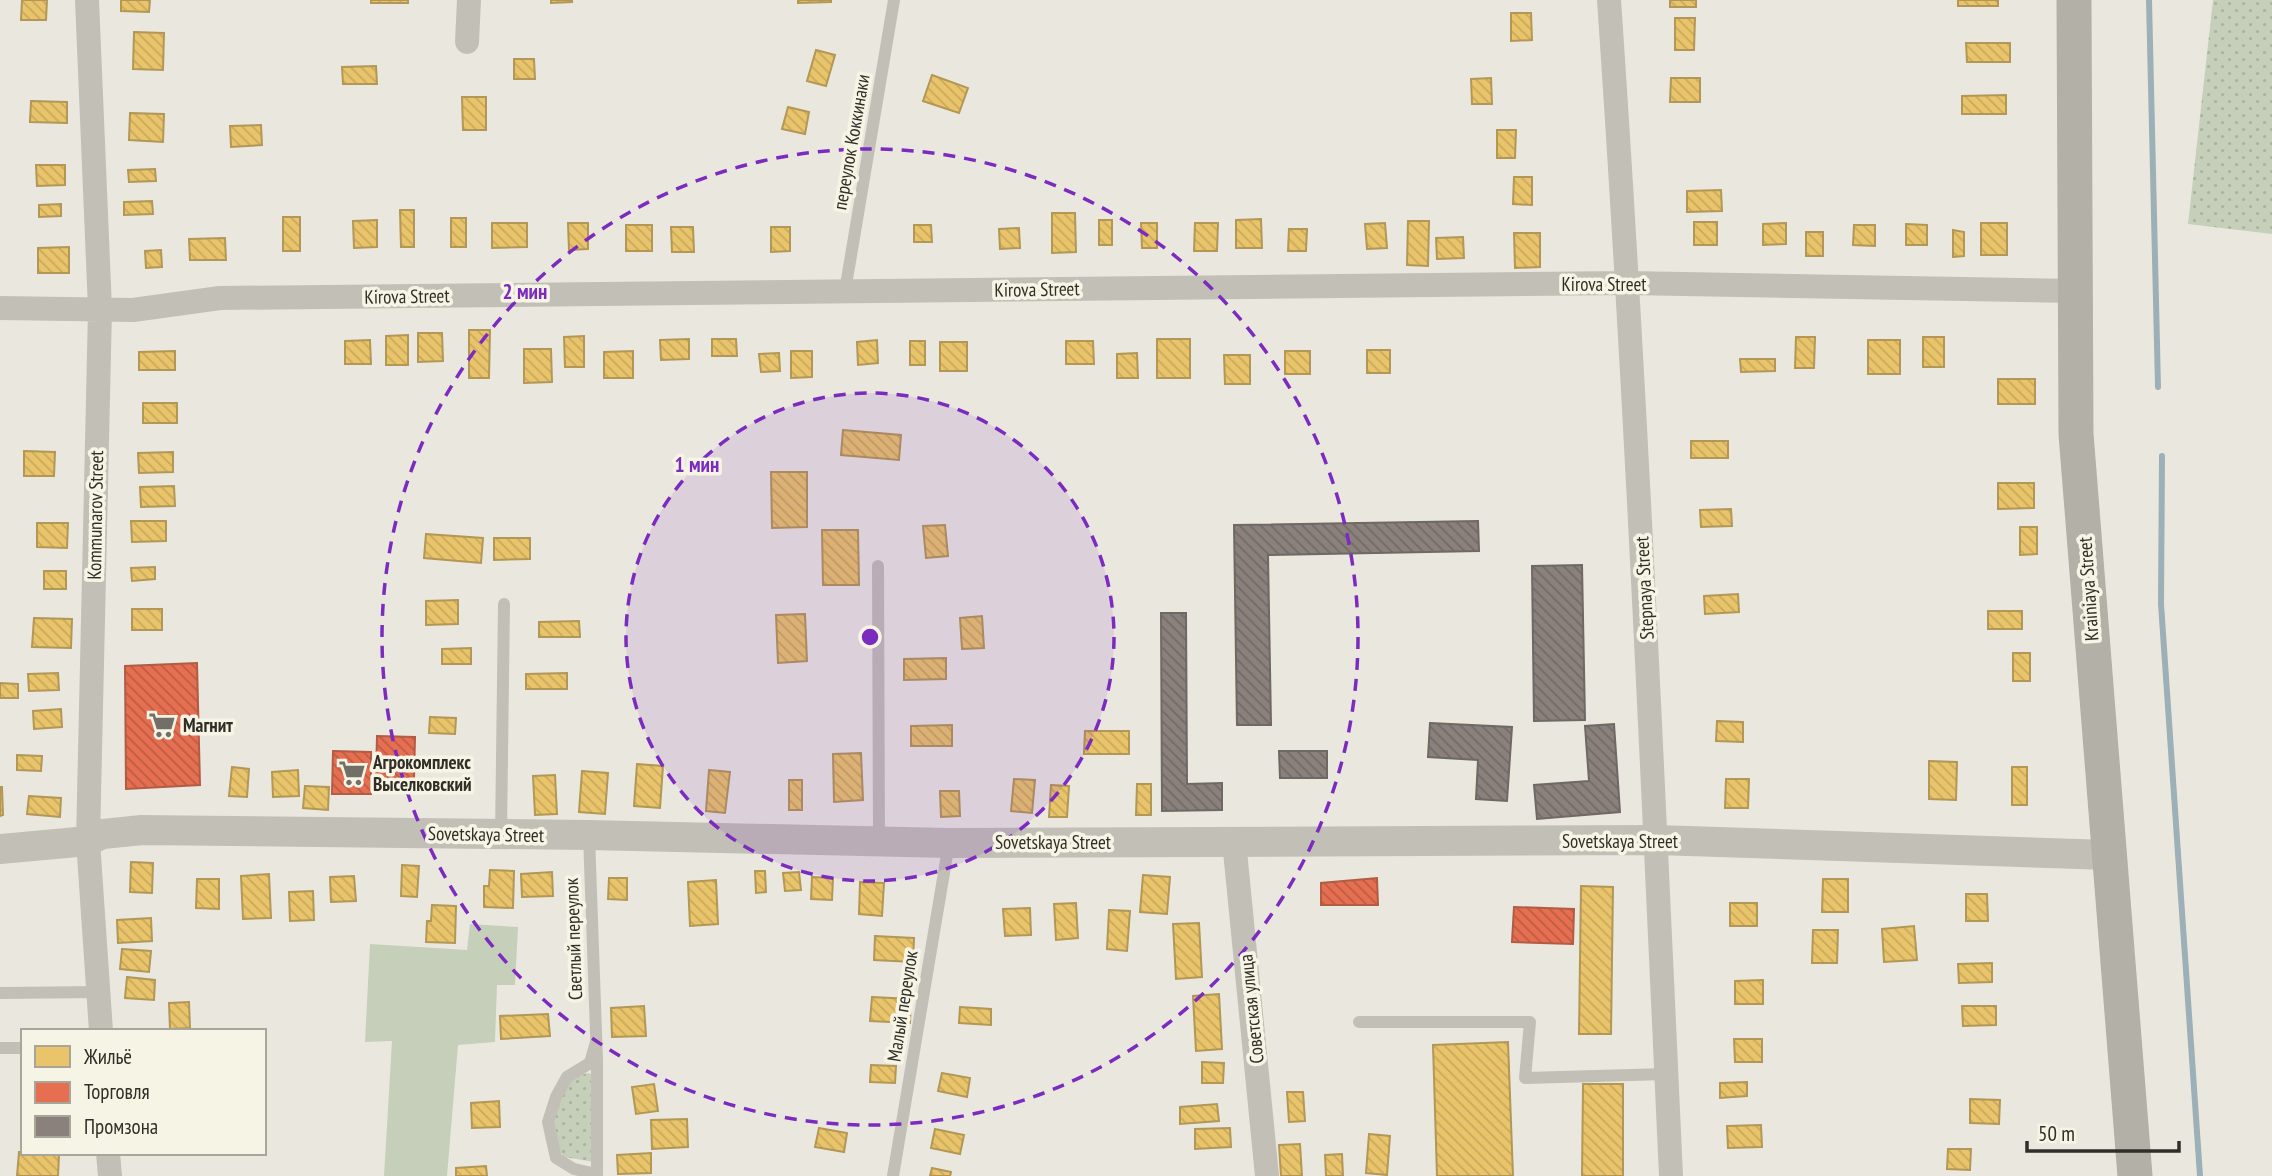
<svg xmlns="http://www.w3.org/2000/svg" width="2272" height="1176" font-family="'PT Sans Narrow',sans-serif">
  <style>
    .grass { fill: url(#grass-dots) }
    .garden { fill: #c5cfba }
    .homes { fill: url(#homes-back-hatch); stroke: #b29756; stroke-width: 2 }
    .shops { fill: url(#shops-back-hatch); stroke: #b15c44; stroke-width: 2 }
    .industry { fill: url(#industry-back-hatch); stroke: #706862; stroke-width: 2 }
    .lines { fill: none; stroke-linecap: round; stroke-linejoin: round }
    .stream { stroke: #9db0b8; stroke-width: 6 }
    .service { stroke: #c2bfb7; stroke-width: 12 }
    .minor { stroke: #c2bfb7; stroke-width: 24 }
    .tertiary { stroke: #c2bfb7; stroke-width: 30 }
    .secondary { stroke: #b3b0a8; stroke-width: 35 }
    .ring { fill: none; stroke: #7b2cbf; stroke-width: 3.5; stroke-dasharray: 12 9 }
    .labels { text-anchor: middle; dominant-baseline: central; stroke-width: 7; stroke-linejoin: round; paint-order: stroke }
    .street-label { font-size: 19px; fill: #322e27; stroke: #f6f4e5 }
    .poi-label { font-size: 19px; font-weight: bold; fill: #322e27; stroke: #f6f4e5; text-anchor: start }
    .centre { fill: #7b2cbf; stroke: #f6f4e5; stroke-width: 3.5 }
    .ring-label { font-size: 21px; text-anchor: middle; font-weight: bold; fill: #7b2cbf; stroke: #f6f4e5; stroke-width: 7; stroke-linejoin: round; paint-order: stroke }
  </style>
  <defs>
    <pattern id="grass-dots" width="8" height="8" patternUnits="userSpaceOnUse" patternTransform="scale(1.75)"><rect width="8" height="8" fill="#c5cfba"/><path d="M2 2h.1M6 6h.1" fill="none" stroke="#aab2a0" stroke-width="1.8" stroke-linecap="round"/></pattern>
    <pattern id="homes-back-hatch" width="6" height="6" patternUnits="userSpaceOnUse" patternTransform="scale(1.75)"><rect width="6" height="6" fill="#e9c46a"/><path d="M-1 5l2 2M0 0l6 6M5-1l2 2" fill="none" stroke="#c8a95c"/></pattern>
    <pattern id="shops-back-hatch" width="6" height="6" patternUnits="userSpaceOnUse" patternTransform="scale(1.75)"><rect width="6" height="6" fill="#e76f51"/><path d="M-1 5l2 2M0 0l6 6M5-1l2 2" fill="none" stroke="#bc5c43"/></pattern>
    <pattern id="industry-back-hatch" width="6" height="6" patternUnits="userSpaceOnUse" patternTransform="scale(1.75)"><rect width="6" height="6" fill="#8a817c"/><path d="M-1 5l2 2M0 0l6 6M5-1l2 2" fill="none" stroke="#716a66"/></pattern>
  </defs>
  <rect width="100%" height="100%" fill="#eae8de"/>
  <path class="grass" d="M2213,0h59v234l-84,-10z
    M589,1073l3,2 2,87 -30,-5c-19,-25 -11,-79 25,-84z"/>
  <path class="garden" d="M470,924l48,3 -3,58h-18l-2,57 -37,3 -11,131h-63l8,-135 -27,1 5,-98 97,6z"/>
  <path class="homes" d="M22,0h25l-1,20h-25z
    M121,0h29l-1,12 -28,-1z
    M371,0h37v3h-37z
    M551,0h21v2l-21,1z
    M798,0h33v2l-33,1z
    M1670,0h26v7h-26z
    M1958,0h40v6h-40z
    M1511,13h20l1,27 -21,1z
    M1675,18h20l-1,32h-19z
    M134,32l30,1 -1,37 -30,-1z
    M1966,43h44v19h-43z
    M816,50l19,5 -9,31 -19,-5z
    M514,59h20l1,20h-21z
    M376,66l1,18h-34l-1,-17z
    M932,75l36,13 -9,25 -36,-12z
    M1491,78l1,26h-20l-1,-25z
    M1671,78h29v24h-30z
    M2006,95v19h-44v-18z
    M462,97h24v33h-23z
    M31,101l36,1v21l-37,-1z
    M788,107l21,5 -4,22 -23,-5z
    M130,113l34,1 -1,28 -34,-2z
    M261,125l1,20 -31,2 -1,-21z
    M1497,130h19l-1,28h-18z
    M36,165h29v20l-28,1z
    M155,169l1,12 -27,1 -1,-12z
    M1514,177h18v28l-19,-1z
    M1721,190l1,21 -35,1v-21z
    M152,201l1,13 -29,1v-13z
    M61,204v12l-22,1v-12z
    M400,210h14v37h-13z
    M1052,213h23l1,39 -24,1z
    M283,217h17v34h-17z
    M451,218h15v29h-15z
    M1261,219l1,29h-26v-28z
    M377,220v27l-23,1 -1,-27z
    M1099,220h13v25h-13z
    M1408,221h21l-1,45 -21,-1z
    M1694,222h23v23h-23z
    M492,223h35v24l-35,1z
    M568,223h20v26l-19,1z
    M1141,223h16v25h-15z
    M1195,223h23l-1,28h-23z
    M1385,223l2,25 -20,1 -2,-25z
    M1786,223v21l-23,1v-21z
    M1981,223h26v32h-26z
    M1906,224l21,1v20h-21z
    M626,225h26v26h-26z
    M914,225h17l1,17h-18z
    M1854,225h21v21l-22,-1z
    M671,227h22l1,25h-22z
    M771,227h19v24l-19,1z
    M1019,228l1,20 -20,1 -1,-20z
    M1289,229h18l-1,22h-18z
    M1953,230l11,2v24l-11,1z
    M1806,232h17v24h-17z
    M1514,233h26v34l-25,1z
    M1463,237l1,21 -27,1 -1,-21z
    M225,238l1,22h-36l-1,-21z
    M69,247v26h-31v-25z
    M161,250l1,17 -16,1 -1,-17z
    M469,330h21l-1,48h-20z
    M418,333h24l1,28 -25,1z
    M408,335v30h-22v-29z
    M584,336v31h-19l-1,-30z
    M1796,337h19l-1,31h-19z
    M1923,337h21v30h-21z
    M689,339v20l-28,1 -1,-20z
    M712,339h24l1,17h-25z
    M1157,339h33v39h-33z
    M370,340l1,24h-26v-23z
    M877,340l1,23 -20,2 -1,-23z
    M1868,340h32v34h-32z
    M910,341h15v24h-15z
    M1066,341h27l1,23h-28z
    M940,342h27v29h-27z
    M524,349h27l1,33 -28,1z
    M1367,350h23v23h-23z
    M175,351v19h-36v-18z
    M633,351v27h-29v-26z
    M791,351h21v26l-21,1z
    M1285,351h25v23h-25z
    M779,353l1,18 -19,1 -2,-18z
    M1137,353l1,25h-21v-24z
    M1224,355h26v29h-25z
    M1740,359h35v12l-34,1z
    M1998,379h37v25h-37z
    M143,403h34v20h-34z
    M843,430l58,5 -2,25 -58,-5z
    M1691,441h37v17h-37z
    M24,451l31,1 -1,24h-30z
    M173,452v20l-34,1 -1,-20z
    M771,472h36v55l-35,1z
    M1998,483h36v25l-36,1z
    M174,486l1,20 -34,1 -1,-20z
    M1731,509l1,17 -31,1 -1,-17z
    M131,521h35v20l-34,1z
    M37,523h31l-1,25 -30,-1z
    M945,525l3,31 -22,2 -3,-32z
    M2020,527h17v27l-17,1z
    M822,530h36l1,55h-36z
    M426,534l57,4 -2,25 -57,-5z
    M494,538h36v21l-36,1z
    M155,567v12l-23,2 -1,-13z
    M44,571h22v18h-22z
    M1738,594l1,18 -34,2 -1,-18z
    M458,600v24l-32,1v-24z
    M132,609h30v21h-30z
    M1988,611h34v18h-34z
    M805,614l2,47 -29,2 -2,-48z
    M982,616l2,32 -22,1 -2,-31z
    M34,618l38,1 -1,29 -39,-1z
    M579,621l1,16h-41v-15z
    M471,648v16h-29v-15z
    M2013,653h17v28h-17z
    M946,658v21l-42,1v-21z
    M58,673l1,17 -30,1 -1,-17z
    M567,673v16h-41v-15z
    M0,683l18,1v14h-18z
    M61,709l1,18 -28,2 -1,-18z
    M430,717l26,1 -1,16 -26,-1z
    M1717,721l26,1v20l-27,-1z
    M952,725v21h-41v-20z
    M1085,731h44v23h-45z
    M861,753l2,47 -29,2 -1,-48z
    M17,755l25,1 -1,15 -24,-1z
    M1929,761l28,1 -1,38 -27,-1z
    M637,764l26,2 -3,42 -26,-2z
    M232,767l17,2 -2,28 -18,-1z
    M2012,767h15v38h-15z
    M298,770l1,26 -26,1 -1,-25z
    M709,770l21,2 -5,41 -19,-2z
    M582,771l26,2 -3,41 -26,-2z
    M555,775l2,39 -22,1 -2,-39z
    M1014,779l21,1 -3,33 -21,-2z
    M1726,779h23l-1,29h-23z
    M789,780h13v30h-13z
    M1137,784h14v31h-15z
    M1051,785l18,1 -2,31h-18z
    M305,786l24,1 -1,23 -25,-2z
    M0,787h2l1,28 -3,1z
    M940,791h19l1,25 -19,1z
    M29,796l32,2 -1,19 -33,-3z
    M131,862l22,1 -1,30 -22,-1z
    M402,865l17,1 -2,31 -16,-1z
    M490,870l24,1 -1,37 -29,-1v-21h5z
    M755,871h10l1,21 -10,1z
    M552,872l1,24 -31,1 -1,-23z
    M799,872l2,18 -16,1 -2,-18z
    M269,874l2,44 -28,1 -2,-43z
    M1143,875l27,2 -3,37 -27,-2z
    M354,876l2,25 -25,1 -1,-25z
    M812,877l21,1 -1,22 -21,-1z
    M609,878h18v22l-19,-1z
    M197,879h22v30l-23,-1z
    M1823,879h25v33h-26z
    M716,880l2,44 -28,2 -2,-44z
    M860,882l24,1 -2,33 -23,-2z
    M1581,886l32,1 -2,147h-32z
    M313,891l1,29 -24,1 -1,-29z
    M1966,894h21l1,27h-22z
    M1076,903l2,35 -22,2 -2,-36z
    M1730,903h27v23h-27z
    M432,905l24,1 -1,37 -29,-1 1,-21h4z
    M1030,908l1,27 -26,1 -2,-27z
    M1109,910l21,1 -3,40 -20,-2z
    M151,918l1,23 -34,2 -1,-23z
    M1199,923l3,54 -26,2 -3,-55z
    M1914,926l3,34 -33,2 -2,-33z
    M1813,930h25l-1,33h-25z
    M875,936l39,2 -1,24 -39,-2z
    M122,949l29,2 -2,21 -29,-3z
    M1992,963v19l-33,1 -1,-19z
    M127,977l28,3 -1,20 -29,-2z
    M1763,980v24h-28v-23z
    M1219,994l3,55 -26,2 -3,-55z
    M872,997l39,2 -1,24 -40,-2z
    M189,1002l1,26 -20,1 -1,-26z
    M644,1006l2,30 -34,1 -1,-29z
    M1962,1006h34v19l-33,1z
    M960,1007l31,2v16l-32,-2z
    M548,1014l2,22 -49,3 -1,-23z
    M1734,1039h28v23h-27z
    M1508,1042l5,134h-76l-4,-131z
    M1202,1062l22,1 -1,20h-21z
    M871,1065l25,1 -1,17 -25,-1z
    M942,1073l28,5 -3,19 -29,-6z
    M1747,1082v14l-27,2v-15z
    M654,1084l4,27 -22,3 -4,-27z
    M1583,1084h40v92h-41z
    M1287,1092h16l2,29 -16,1z
    M1970,1099l30,1 -1,24 -29,-1z
    M499,1101l1,26 -28,1 -1,-25z
    M1217,1104l2,17 -39,3v-17z
    M687,1119l1,28 -36,2 -1,-29z
    M1761,1125l1,22 -34,1 -1,-22z
    M819,1128l28,5 -3,19 -29,-5z
    M1230,1128l1,19 -36,2v-20z
    M935,1129l29,6 -4,19 -29,-6z
    M1369,1134l21,2 -3,39 -21,-2z
    M1300,1144l2,32h-21l-2,-31z
    M1948,1149h23l-1,21 -23,-1z
    M19,1152l40,3 -1,21h-41z
    M651,1153v20l-33,1 -1,-19z
    M1342,1154l1,22h-17l-1,-21z
    M486,1166l1,10h-31v-8z
    M932,1168l19,4 -1,4h-20z"/>
  <path class="shops" d="M197,663l3,122 -74,4 -1,-123z
    M377,736l38,1 -1,42 -38,-1z
    M333,751l38,1v42h-39z
    M1377,878l1,27h-57v-22z
    M1514,907l60,2 -1,35 -61,-2z"/>
  <path class="industry" d="M1478,521l1,30 -211,4 3,170h-34l-3,-200z
    M1582,565l3,155 -51,1 -2,-155z
    M1161,613h25l1,171 35,-1v27l-60,1z
    M1430,723l82,4 -5,74 -31,-2 2,-39 -50,-3z
    M1614,724l6,88 -83,7 -3,-34 55,-4 -4,-55z
    M1279,751h48v27h-47z"/>
  <g class="lines">
    <path class="stream" d="M2149,0l9,387
      M2162,456l-1,148 39,572"/>
    <path class="service" d="M845,291l49,-291
      M878,566l1,274
      M501,834l3,-230
      M589,836l8,224v114l-23,-5 -18,-11 -8,-36 8,-25 11,-20 23,-14 6,-21
      M0,993l100,-1
      M1359,1022h171l-5,56 141,-4
      M0,1048h23
      M893,1176l56,-333"/>
    <path class="minor" d="M87,0l13,309 -12,532 13,190
      M1609,0c27,392 44,784 62,1176
      M467,42l2,-42
      M0,308l133,2 87,-12 1408,-15 446,8
      M1234,841l33,335
      M108,1153l2,23"/>
    <path class="tertiary" d="M0,849l88,-8 15,-7 39,-4 446,5 361,8 708,-3 451,15"/>
    <path class="secondary" d="M2074,0l2,434 59,742"/>
  </g>
  <circle cx="870" cy="637" r="244" fill="#7b2cbf" fill-opacity=".12"/>
  <g class="ring">
    <circle cx="870" cy="637" r="244"/>
    <circle cx="870" cy="637" r="488"/>
  </g>
  <defs>
    <g id="supermarket-bare" transform="scale(2.1)"><path d="M-6-5.5h2.5l.6 2H6L4.5 2H-2.5L-4.4-4H-6ZM-1.5 3.2a1.3 1.3 0 1 0 .1 0ZM3 3.2a1.3 1.3 0 1 0 .1 0Z" fill="#726f67" stroke="#f6f4e5" stroke-width="2.5" paint-order="stroke"/></g>
  </defs>
  <g fill-rule="evenodd">
    <use href="#supermarket-bare" x="162" y="725"/>
    <use href="#supermarket-bare" x="352" y="773"/>
  </g>
  <g class="labels">
    <g class="street-label">
      <text transform="translate(851 142) rotate(-80)">переулок Коккинаки</text>
      <text x="1604" y="284">Kirova Street</text>
      <text transform="translate(1037 289) rotate(-1)">Kirova Street</text>
      <text transform="translate(407 296) rotate(-1)">Kirova Street</text>
      <text transform="translate(95 515) rotate(-89)">Kommunarov Street</text>
      <text transform="translate(1644 588) rotate(-93)">Stepnaya Street</text>
      <text transform="translate(2088 589) rotate(-94)">Krainiaya Street</text>
      <text transform="translate(486 834) rotate(1)">Sovetskaya Street</text>
      <text x="1620" y="841">Sovetskaya Street</text>
      <text x="1053" y="842">Sovetskaya Street</text>
      <text transform="translate(573 939) rotate(-92)">Светлый переулок</text>
      <text transform="translate(902 1006) rotate(-81)">Малый переулок</text>
      <text transform="translate(1251 1009) rotate(-96)">Советская улица</text>
    </g>
    <g class="poi-label">
      <text x="183" y="725">Магнит</text>
      <text x="373" y="762">Агрокомплекс<tspan x="373" dy="22">Выселковский</tspan></text>
    </g>
  </g>
  <circle cx="870" cy="637" r="10" class="centre"/>
  <g class="ring-label">
    <text x="525" y="299">2 мин</text>
    <text x="697" y="472">1 мин</text>
  </g>
  <rect x="21" y="1029" width="245" height="126" fill="#f6f4e5" stroke="#a8a599" stroke-width="2"/>
  <rect x="35" y="1046" width="35" height="21" fill="#e9c46a" stroke="#a8a599" stroke-width="2"/>
  <text x="84" y="1064" font-size="21" fill="#322e27">Жильё</text>
  <rect x="35" y="1082" width="35" height="21" fill="#e76f51" stroke="#a8a599" stroke-width="2"/>
  <text x="84" y="1099" font-size="21" fill="#322e27">Торговля</text>
  <rect x="35" y="1116" width="35" height="21" fill="#8a817c" stroke="#a8a599" stroke-width="2"/>
  <text x="84" y="1134" font-size="21" fill="#322e27">Промзона</text>
  <path d="M2027 1141v10h152v-10" fill="none" stroke="#322e27" stroke-width="3.5"/>
  <text x="2038" y="1141" font-size="21" fill="#322e27" stroke="#f6f4e5" stroke-width="5" paint-order="stroke">50 m</text>
</svg>
